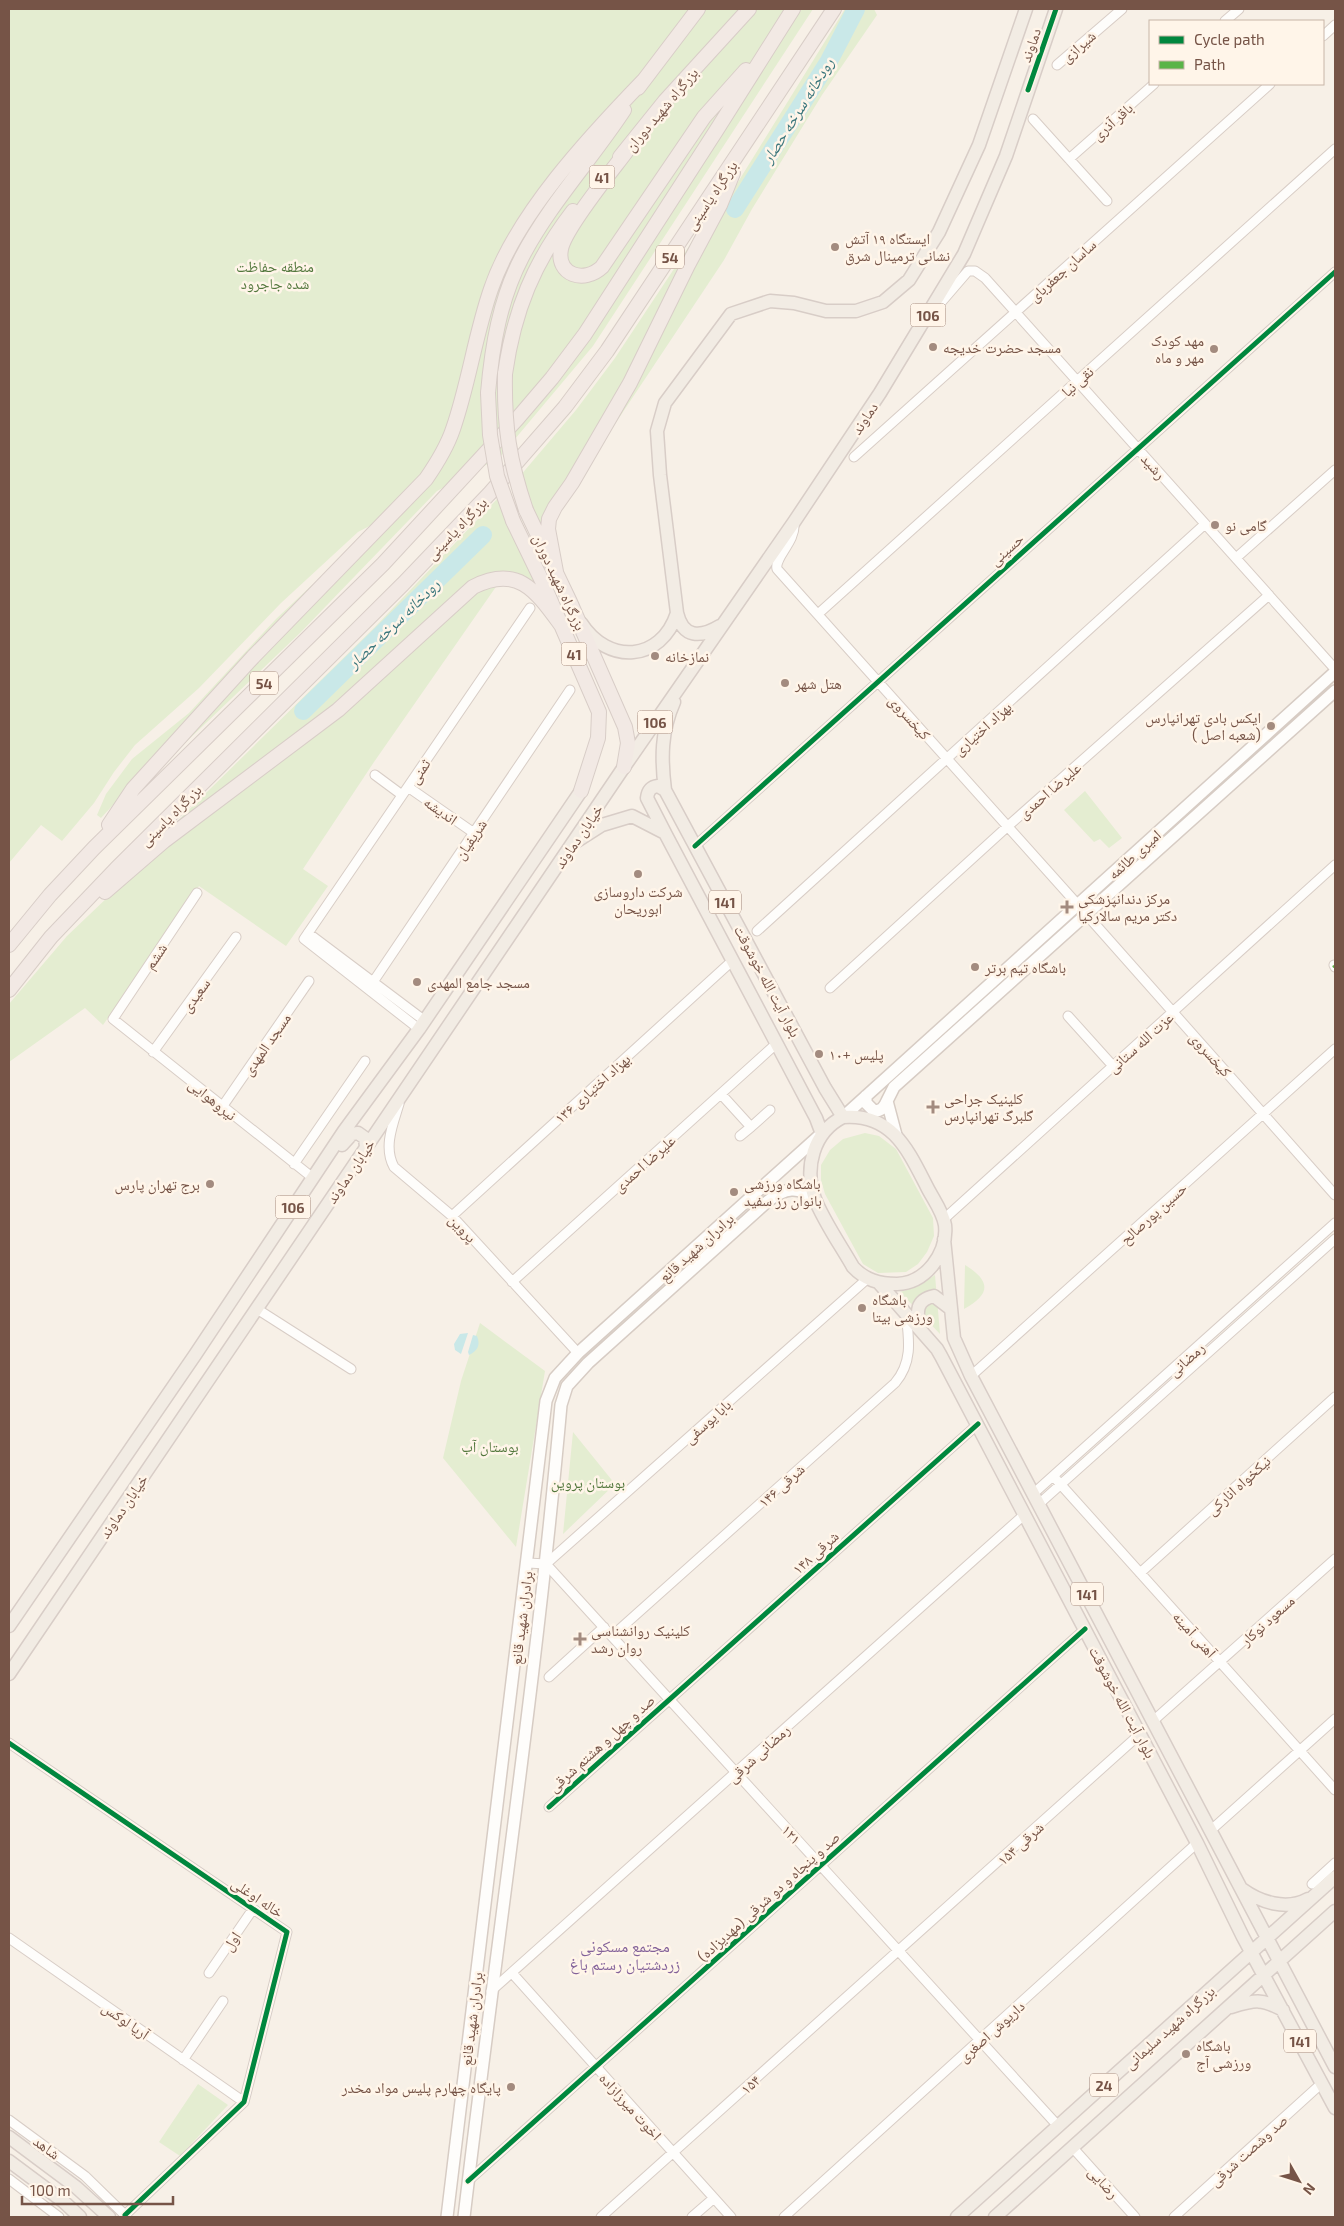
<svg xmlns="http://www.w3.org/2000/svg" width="1344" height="2226" font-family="'Exo 2','Noto Naskh Arabic',sans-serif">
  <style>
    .green { fill: #e4edd1 }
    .water { fill: #c9e8e8 }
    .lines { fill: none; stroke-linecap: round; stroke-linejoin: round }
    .river { stroke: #c9e8e8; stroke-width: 18 }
    .minor-casing { stroke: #d8cdc6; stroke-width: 11 }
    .secondary-casing { stroke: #d7ccc4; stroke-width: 14 }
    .primary-casing { stroke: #d8cdc7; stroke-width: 15 }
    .trunk-casing { stroke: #d8cdc7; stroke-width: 16 }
    .minor { stroke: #fefdfb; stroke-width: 9 }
    .secondary { stroke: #fefdfb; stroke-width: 11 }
    .primary { stroke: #f2ece4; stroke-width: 12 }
    .trunk { stroke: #f2e9e4; stroke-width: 14 }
    .trunk-bridge-casing { stroke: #d8cdc7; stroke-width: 16; stroke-linecap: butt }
    .trunk-bridge { stroke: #f2e9e4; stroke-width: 14 }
    .quiet { stroke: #5ab447; stroke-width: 4; stroke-dasharray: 8 4; stroke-linecap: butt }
    .cycleway-casing { stroke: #fff5e9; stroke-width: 8 }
    .cycleway { stroke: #00873e; stroke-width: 5 }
    .poi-dot { fill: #a38b7f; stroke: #fff5e9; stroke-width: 2 }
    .labels { text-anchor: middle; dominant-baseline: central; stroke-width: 5; stroke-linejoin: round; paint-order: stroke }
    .shield { fill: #fff5e9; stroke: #9f8478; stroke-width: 1 }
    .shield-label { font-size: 14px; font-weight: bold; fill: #765447 }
    .street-label { font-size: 15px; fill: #765447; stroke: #fff5e9 }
    .poi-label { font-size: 15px; fill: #765447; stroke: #fff5e9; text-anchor: start }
    .park-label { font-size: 15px; fill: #52773c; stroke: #fff5e9 }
    .water-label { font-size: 16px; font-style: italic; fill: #3a767c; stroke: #fff5e9 }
    .neighbourhood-label { font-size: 16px; fill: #83629a; stroke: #fff5e9 }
  </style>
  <rect width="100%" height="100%" fill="#f7f0e7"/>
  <path class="green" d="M9,9h804l-220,337 -94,112 -62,33 -136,141 -166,159 267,-282 -44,23 -77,71 -82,85 -64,57 -21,27 -20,31 -32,38 -21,-16 -32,38z
    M845,9h29l3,6 -55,80 -70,114 -28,51 -119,179 120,-236z
    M715,207l-101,199 -63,98 -3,43 -28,-71 56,-66 39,-52z
    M499,497l47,103 -47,-26 -348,273 224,-220z
    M321,579l-220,239 -4,-3 9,-21 26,-35 57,-46 87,-94 35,-33z
    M500,581l-126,181 -71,107 25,17 -42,60 -87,-60 -96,139 -18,-17 -76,54v-58l58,-68 86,-82 323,-265z
    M1085,791l37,47 -13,10 -9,-9 -6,3 -30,-32z
    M865,1133l14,3 17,13 37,69 1,18 -7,16 -9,12 -12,8 -28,1 -15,-9 -38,-70 -4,-14v-15l9,-15 13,-11z
    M965,1265c26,16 26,29 -1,44z
    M935,1275l5,59 -40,-42 18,-6z
    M480,1323l65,48 -29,176 -73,-89 18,-77z
    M573,1432l42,52 -52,50z
    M198,2084l30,21 -48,51 -21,-14z"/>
  <path class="water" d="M468,1333l-7,21 -6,-4 -1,-6 6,-10z
    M473,1335l4,1c4,10 0,15 -8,19l-1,-3z"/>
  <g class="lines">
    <path class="river" d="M735,209l94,-148 27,-52
      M303,711l180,-176"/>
    <g class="minor-casing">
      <path id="minor" d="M1225,21l14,-12
        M1323,36l12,-11
        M1057,65l65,-56
        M1033,119l74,82
        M1069,159l85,-75
        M937,307l31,-36h7l10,7 350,391
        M854,457l416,-373
        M794,523c2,19 -20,34 -17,46l301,336
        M1236,558l99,-88
        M818,614l517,-465
        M375,775l27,20
        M408,787l66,46
        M695,846l640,-574
        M197,893l-84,126 200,159
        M1086,914l249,281
        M757,931l448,-407
        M308,933l117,88
        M1334,965l1,2
        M369,988l201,-298
        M830,988l178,-162 261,-231
        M1068,1016l45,50
        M419,1029l-115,-90 226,-331
        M153,1052l83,-115
        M721,1094l30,33 -11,9
        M399,1104c-6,20 -16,43 -5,63l58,49 126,137
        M222,1107l87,-126
        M751,1127l19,-17
        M294,1164l71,-103
        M452,1216l280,-255
        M944,1219l391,-354
        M512,1282l264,-238
        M257,1309l94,60
        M971,1376l364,-327
        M1054,1477l281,313
        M1034,1493l301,-270
        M1040,1503l295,-264
        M528,1563l18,1
        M546,1564l513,563
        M546,1564l321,-285
        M1140,1573l195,-176
        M612,1636l283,-253c18,-21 14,-44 11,-69
        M549,1677l55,-50
        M1153,1721l182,-162
        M9,1743l278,189 -43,170 -119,113
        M549,1807l429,-383
        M1210,1831l125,-112
        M1312,1884l23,-21
        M9,1938l235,164
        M209,1973l44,-64
        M512,1973l219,244
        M491,1991l534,-477
        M183,2060l40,-59
        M9,2120l76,56 42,41
        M1073,2148l62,69
        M9,2179l50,38
        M468,2181l617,-552
        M601,2217l539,-483
        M692,2217l22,-19
        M784,2217l413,-374
        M1174,2217l148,-134"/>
    </g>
    <g class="secondary-casing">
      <path id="secondary" d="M866,1096v7l8,8c7,0 10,-3 13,-10
        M843,1117l492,-445
        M896,1135l-9,-34 7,-14 441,-396
        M447,2217l99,-816 9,-23 23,-25 242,-218
        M464,2217c32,-271 73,-541 97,-812l6,-19 21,-23 180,-162c17,-13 30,-16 47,-1"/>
    </g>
    <g class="primary-casing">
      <path id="primary" d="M581,623c27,42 80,39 96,-10
        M720,626c-20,12 -37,12 -43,-13l-17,-138 -3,-44 8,-28 66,-89 39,-13 24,2 32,8h30l27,-9 26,-22 30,-48 40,-87 47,-136
        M674,702c-13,29 -13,57 -9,88l160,298 18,29
        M665,833l-18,-35c1,-7 3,-11 11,-12l7,4
        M577,841l25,-16 30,-9 33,17 151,285 6,16
        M843,1117c49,-4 65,33 84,70 6,12 16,25 18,38 3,28 -19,58 -48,59 -18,0 -32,-4 -44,-17 -12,-21 -30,-47 -38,-68 -11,-31 -2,-67 28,-82z
        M342,1145l10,-11 6,-1 7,5 1,9
        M944,1239l10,99 17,38 364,691
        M879,1283l58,66 4,7 256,487 46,94 92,171
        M919,1328c-2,-16 -4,-28 15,-32l17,13
        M9,1626l186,-271 149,-224 75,-102 162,-238
        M9,1674l615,-907 170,-245 86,-129 84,-139 42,-98 50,-147
        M1242,1889c18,13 44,22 66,10
        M1231,2007c24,-7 30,-9 52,3
        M9,2137l67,50 33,30
        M9,2161l55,41 16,15
        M957,2217l378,-340
        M995,2217l340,-306"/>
    </g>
    <g class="trunk-casing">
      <path id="trunk" d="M638,88l60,-79
        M626,152c-15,20 -61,76 -65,97 -5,26 23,35 41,18l102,-150 42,-47
        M620,157l45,-56 84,-92
        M505,374c9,-64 29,-112 68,-163
        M488,393c4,-47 12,-94 34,-136 27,-52 70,-98 102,-147
        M526,510l44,92 55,125 3,16 -4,24
        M513,521l29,60 57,131 -1,26 -17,53
        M557,577l-9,-48 1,-10 6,-12 17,-24 58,-100 58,-118 32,-60 13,-32
        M109,825l24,-36 120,-132 173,-178c11,-16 21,-32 27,-50 16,-46 22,-94 38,-140 25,-74 98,-152 152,-208
        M105,892l59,-51 174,-131 135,-123c45,-23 63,4 88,38
        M9,945l41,-50 44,-47 289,-284 134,-145 35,-41 33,-44 131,-203 77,-122
        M9,990l42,-53 65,-68 287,-285 87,-91 75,-86 42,-56 227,-342"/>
    </g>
    <use href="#minor" class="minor"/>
    <use href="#secondary" class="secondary"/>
    <use href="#primary" class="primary"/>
    <use href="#trunk" class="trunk"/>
    <g class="trunk-bridge-casing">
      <path id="trunk-bridge" d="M505,374c-1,52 4,86 21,136
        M488,393l2,42 7,41 16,45"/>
    </g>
    <use href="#trunk-bridge" class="trunk-bridge"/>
    <path class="quiet" d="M1334,965l1,2"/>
    <g class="cycleway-casing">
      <path id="cycleway" d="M1028,90l28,-81
        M695,846l640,-574
        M9,1743l278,189 -43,170 -119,113
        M549,1807l429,-383
        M468,2181l617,-552"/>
    </g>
    <use href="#cycleway" class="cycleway"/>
  </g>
  <g class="poi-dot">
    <circle cx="835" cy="247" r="5"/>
    <circle cx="933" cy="347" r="5"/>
    <circle cx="1214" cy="349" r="5"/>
    <circle cx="1215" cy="525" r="5"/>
    <circle cx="655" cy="656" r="5"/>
    <circle cx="785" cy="683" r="5"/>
    <circle cx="1271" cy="726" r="5"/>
    <circle cx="638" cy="874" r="5"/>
    <path d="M1064.5 899.5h5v5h5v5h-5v5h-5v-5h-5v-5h5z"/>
    <circle cx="975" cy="967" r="5"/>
    <circle cx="417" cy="982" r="5"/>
    <circle cx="819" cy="1054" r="5"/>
    <path d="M930.5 1099.5h5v5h5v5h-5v5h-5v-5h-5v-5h5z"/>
    <circle cx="210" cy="1184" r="5"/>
    <circle cx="734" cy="1192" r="5"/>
    <circle cx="862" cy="1308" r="5"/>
    <path d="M577.5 1631.5h5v5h5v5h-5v5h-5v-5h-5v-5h5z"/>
    <circle cx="1186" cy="2054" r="5"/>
    <circle cx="511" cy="2087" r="5"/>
  </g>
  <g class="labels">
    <g class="shield">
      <rect x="589.5" y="165.5" width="25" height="23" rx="4"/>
      <rect x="656" y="245.5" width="28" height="23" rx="4"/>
      <rect x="910.5" y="303.5" width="35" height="23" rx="4"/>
      <rect x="561.5" y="642.5" width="25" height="23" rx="4"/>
      <rect x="250" y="671.5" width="28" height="23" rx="4"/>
      <rect x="637.5" y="710.5" width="35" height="23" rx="4"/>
      <rect x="709" y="890.5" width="32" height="23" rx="4"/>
      <rect x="275.5" y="1195.5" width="35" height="23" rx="4"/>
      <rect x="1071" y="1582.5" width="32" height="23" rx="4"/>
      <rect x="1284" y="2029.5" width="32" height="23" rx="4"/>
      <rect x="1090" y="2073.5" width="28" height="23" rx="4"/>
    </g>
    <g class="shield-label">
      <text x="602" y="177">41</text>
      <text x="670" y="257">54</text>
      <text x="928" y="315">106</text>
      <text x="574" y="654">41</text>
      <text x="264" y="683">54</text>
      <text x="655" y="722">106</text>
      <text x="725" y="902">141</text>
      <text x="293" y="1207">106</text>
      <text x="1087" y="1594">141</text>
      <text x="1300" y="2041">141</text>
      <text x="1104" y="2085">24</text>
    </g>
    <g class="street-label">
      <text transform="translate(1030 45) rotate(-71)">دماوند</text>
      <text transform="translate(1078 46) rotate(-41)">شیرازی</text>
      <text transform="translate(661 109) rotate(-50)">بزرگراه شهید دوران</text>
      <text transform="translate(1112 121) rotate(-41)">باقر آذری</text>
      <text transform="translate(711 195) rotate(-56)">بزرگراه یاسینی</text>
      <text transform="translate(1062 270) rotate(-42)">ساسان جعفربای</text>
      <text transform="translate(1077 381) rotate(-42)">نقی نیا</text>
      <text transform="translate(864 418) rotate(-56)">دماوند</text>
      <text transform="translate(1154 466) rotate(48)">رشید</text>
      <text transform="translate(456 528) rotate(-46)">بزرگراه یاسینی</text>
      <text transform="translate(1006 549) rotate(-42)">حسینی</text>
      <text transform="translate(560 582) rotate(65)">بزرگراه شهید دوران</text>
      <text transform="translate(910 717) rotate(48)">کیخسروی</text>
      <text transform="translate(982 728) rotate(-42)">بهزاد اختیاری</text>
      <text transform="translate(419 771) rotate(-56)">ثمنی</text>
      <text transform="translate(1049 790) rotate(-41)">علیرضا احمدی</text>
      <text transform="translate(441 810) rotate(35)">اندیشه</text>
      <text transform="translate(170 815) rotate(-45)">بزرگراه یاسینی</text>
      <text transform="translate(578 836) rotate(-56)">خیابان دماوند</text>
      <text transform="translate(470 839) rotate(-56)">شریفیان</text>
      <text transform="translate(1134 854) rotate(-42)">امیری طائمه</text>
      <text transform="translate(155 956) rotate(-56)">ششم</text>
      <text transform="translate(768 981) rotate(62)">بلوار آیت الله خوشوقت</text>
      <text transform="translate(195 995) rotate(-54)">سعیدی</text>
      <text transform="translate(1140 1042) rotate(-42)">عزت الله ستانی</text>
      <text transform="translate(266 1044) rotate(-55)">مسجد المهدی</text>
      <text transform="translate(1211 1054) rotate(48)">کیخسروی</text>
      <text transform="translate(592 1088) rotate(-42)">بهزاد اختیاری ۱۳۶</text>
      <text transform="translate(213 1099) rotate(39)">نیروهوایی</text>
      <text transform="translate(644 1163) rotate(-42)">علیرضا احمدی</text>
      <text transform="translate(350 1171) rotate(-56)">خیابان دماوند</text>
      <text transform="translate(1153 1213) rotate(-42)">حسین پورصالح</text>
      <text transform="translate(463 1228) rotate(46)">پروین</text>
      <text transform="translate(696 1247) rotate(-42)">برادران شهید قانع</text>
      <text transform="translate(1186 1359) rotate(-42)">رمضانی</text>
      <text transform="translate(707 1421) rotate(-42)">بابا یوسفی</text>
      <text transform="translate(781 1485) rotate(-42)">۱۴۶ شرقی</text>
      <text transform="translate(1238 1485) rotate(-42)">نیکخواه انارکی</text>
      <text transform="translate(123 1506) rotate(-56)">خیابان دماوند</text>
      <text transform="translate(815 1552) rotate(-42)">۱۴۸ شرقی</text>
      <text transform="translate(521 1618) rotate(-83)">برادران شهید قانع</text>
      <text transform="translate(1267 1620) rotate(-42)">مسعود نوکار</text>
      <text transform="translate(1195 1634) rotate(48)">آهنی آمینه</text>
      <text transform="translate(1123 1702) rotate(62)">بلوار آیت الله خوشوقت</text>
      <text transform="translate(601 1743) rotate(-42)">صد و چهل و هشتم شرقی</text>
      <text transform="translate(758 1753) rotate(-42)">رمضانی شرقی</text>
      <text transform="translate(792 1834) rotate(48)">۱۲۱</text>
      <text transform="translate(1020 1843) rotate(-42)">۱۵۴ شرقی</text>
      <text transform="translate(768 1896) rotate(-42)">صد و پنجاه و دو شرقی (مهدیزاده)</text>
      <text transform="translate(258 1897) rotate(34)">خاله اوغلی</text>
      <text transform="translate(231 1941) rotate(-56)">اول</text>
      <text transform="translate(471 2019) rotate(-83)">برادران شهید قانع</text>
      <text transform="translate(126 2020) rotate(35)">آریا لوکس</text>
      <text transform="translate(1169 2027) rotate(-42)">بزرگراه شهید سلیمانی</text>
      <text transform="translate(991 2031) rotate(-42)">داریوش اصغری</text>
      <text transform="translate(750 2084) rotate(-42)">۱۵۴</text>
      <text transform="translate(631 2106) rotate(48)">اخوت میرزازاده</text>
      <text transform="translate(47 2147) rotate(36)">شاهد</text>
      <text transform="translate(1248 2150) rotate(-42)">صد وشصت شرقی</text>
      <text transform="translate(1104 2182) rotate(48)">رضایی</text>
    </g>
    <g class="poi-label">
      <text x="845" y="238">ایستگاه ۱۹ آتش<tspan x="845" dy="17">نشانی ترمینال شرق</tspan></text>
      <text x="1204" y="340" text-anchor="end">مهد کودک<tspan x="1204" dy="17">مهر و ماه</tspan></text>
      <text x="943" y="347">مسجد حضرت خدیجه</text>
      <text x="1225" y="525">گامی نو</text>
      <text x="665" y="656">نمازخانه</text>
      <text x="795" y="683">هتل شهر</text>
      <text x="1261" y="717" text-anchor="end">ایکس بادی تهرانپارس<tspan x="1261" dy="17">( شعبه اصل)</tspan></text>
      <text x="638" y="891" text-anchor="middle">شرکت داروسازی<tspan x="638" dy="17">ابوریحان</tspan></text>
      <text x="1078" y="898">مرکز دندانپزشکی<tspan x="1078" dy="17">دکتر مریم سالارکیا</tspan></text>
      <text x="985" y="967">باشگاه تیم برتر</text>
      <text x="427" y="982">مسجد جامع المهدی</text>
      <text x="829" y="1054">پلیس +١٠</text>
      <text x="944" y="1098">کلینیک جراحی<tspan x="944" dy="17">گلبرگ تهرانپارس</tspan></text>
      <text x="744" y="1183">باشگاه ورزشی<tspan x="744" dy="17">بانوان رز سفید</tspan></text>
      <text x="200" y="1184" text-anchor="end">برج تهران پارس</text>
      <text x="872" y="1299">باشگاه<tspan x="872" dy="17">ورزشی بیتا</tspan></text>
      <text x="591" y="1630">کلینیک روانشناسی<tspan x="591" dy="17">روان رشد</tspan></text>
      <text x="1196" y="2045">باشگاه<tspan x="1196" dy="17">ورزشی آج</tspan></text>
      <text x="501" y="2087" text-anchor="end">پایگاه چهارم پلیس مواد مخدر</text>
    </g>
    <g class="park-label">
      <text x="275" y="266">منطقه حفاظت<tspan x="275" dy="17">شده جاجرود</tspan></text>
      <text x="490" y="1446">بوستان آب</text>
      <text x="588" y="1482">بوستان پروین</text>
    </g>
    <g class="water-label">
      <text transform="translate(797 110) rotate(-58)">رودخانه سرخه حصار</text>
      <text transform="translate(393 623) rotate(-44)">رودخانه سرخه حصار</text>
    </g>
    <g class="neighbourhood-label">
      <text x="625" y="1945">مجتمع مسکونی<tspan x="625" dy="18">زردشتیان رستم باغ</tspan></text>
    </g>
  </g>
  <rect width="1344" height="2226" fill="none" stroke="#765447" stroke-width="20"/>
  <rect x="1149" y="20" width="175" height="65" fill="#fff5e9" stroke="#c8b5a8"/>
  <rect x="1159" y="36" width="25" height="8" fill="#00873e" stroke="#c8b5a8"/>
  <text x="1194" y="45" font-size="15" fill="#765447">Cycle path</text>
  <rect x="1159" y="61" width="25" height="8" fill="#5ab447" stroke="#c8b5a8"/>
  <text x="1194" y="70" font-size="15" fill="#765447">Path</text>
  <g transform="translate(1299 2181) rotate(129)" stroke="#fff5e9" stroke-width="4" paint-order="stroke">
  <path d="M0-4L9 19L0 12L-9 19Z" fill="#765447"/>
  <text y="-8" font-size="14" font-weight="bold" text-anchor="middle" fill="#765447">N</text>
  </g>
  <path d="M22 2196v8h151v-8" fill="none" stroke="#765447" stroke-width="2.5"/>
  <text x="30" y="2196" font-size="15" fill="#765447" stroke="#fff5e9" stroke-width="4" paint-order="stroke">100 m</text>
</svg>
